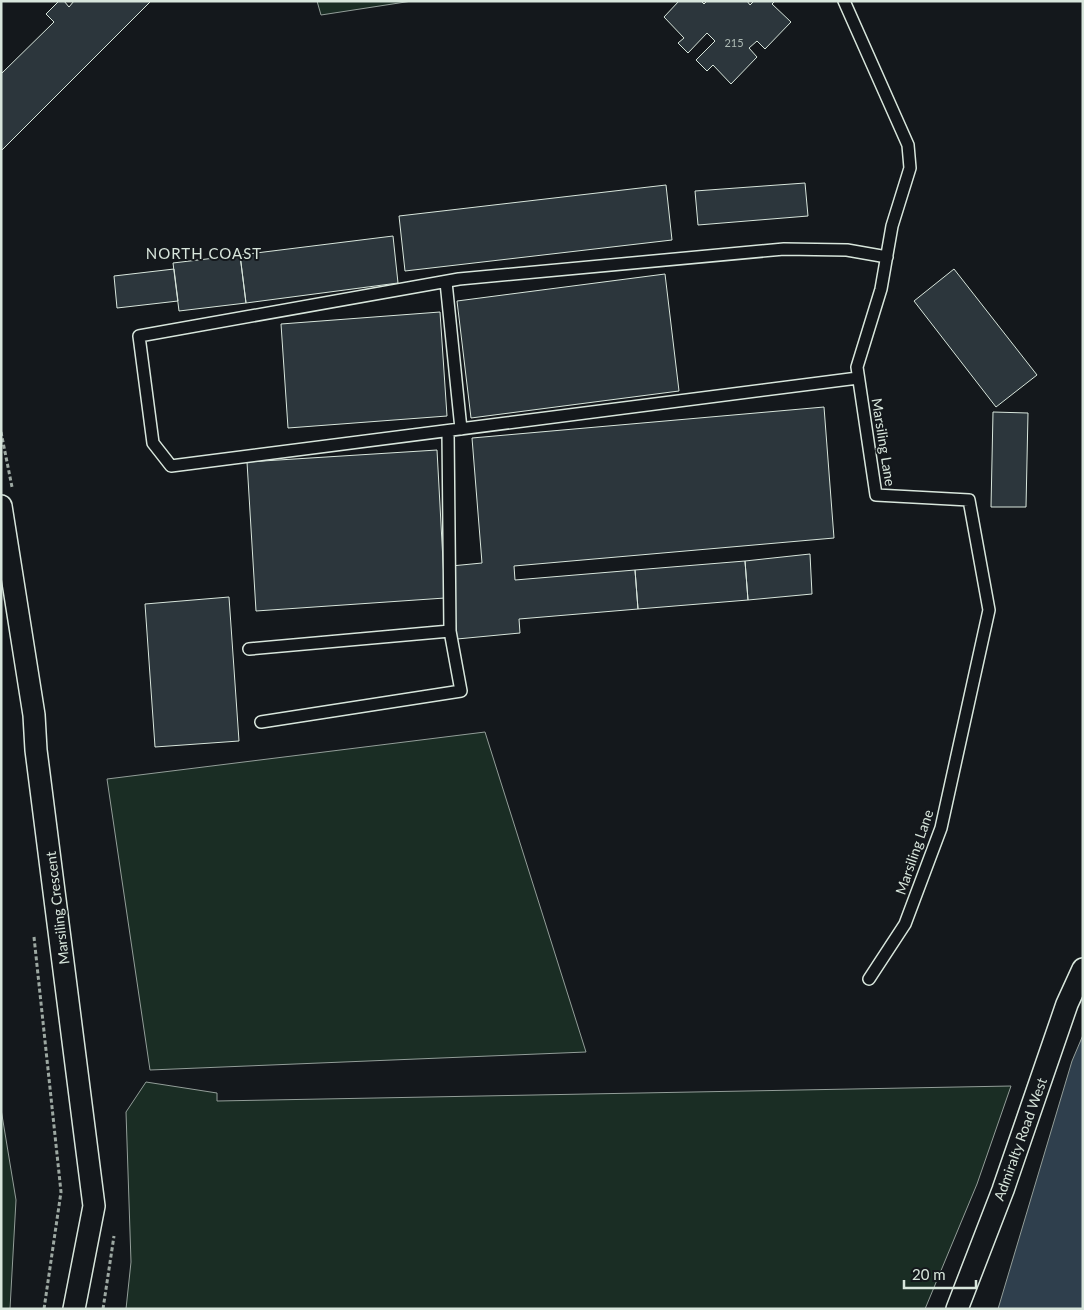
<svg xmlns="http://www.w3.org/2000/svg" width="1084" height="1310" font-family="Lato,sans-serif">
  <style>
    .green { fill: #1a2d24; stroke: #939e99 }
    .water { fill: #2f3f4d; stroke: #939e99 }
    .building { fill: #2c363c; stroke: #d8e6dc }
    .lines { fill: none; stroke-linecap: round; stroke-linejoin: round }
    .lane-casing { stroke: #d8e6dc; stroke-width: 14 }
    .street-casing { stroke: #d8e6dc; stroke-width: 24 }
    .path { stroke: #9da8a2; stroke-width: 3; stroke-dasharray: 4 2.5; stroke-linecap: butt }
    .lane { stroke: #14181c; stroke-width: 11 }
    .street { stroke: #14181c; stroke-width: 21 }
    .labels { text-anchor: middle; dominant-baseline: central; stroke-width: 4; stroke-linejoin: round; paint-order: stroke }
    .number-label { font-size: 11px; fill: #adbab4 }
    .street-label { font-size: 14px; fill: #d8e6dc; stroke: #14181c }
    .neighbourhood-label { font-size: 15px; letter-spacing: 1px; fill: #d8e6dc; stroke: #14181c }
  </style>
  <rect width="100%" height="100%" fill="#14181c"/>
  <path class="green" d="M317,1h95l-91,14z
    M485,732l101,320 -436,18 -43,-291z
    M146,1082l71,11v8l794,-15 -34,98 -52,125h-799l5,-47 -5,-150z
    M1,1109l15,91 -6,109h-9z"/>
  <path class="water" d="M1083,1035v274h-85l74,-248z"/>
  <path class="building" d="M59,1h5l5,6 5,-6h77l-150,150v-77l53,-52 -8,-8z
    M679,1h22l3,3 3,-3h40l3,4 4,-4h21l-3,3 19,18 -26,27 -8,-8 -8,7 8,9 -26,27 -18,-19 -6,6 -11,-11 19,-19 -8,-8 -19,20 -10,-10 6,-5 -20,-21z
    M805,183l3,33 -110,9 -3,-34z
    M666,185l6,55 -267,31 -6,-55z
    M393,236l5,47 -152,20 -6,-48z
    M240,255l6,48 -67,8 -6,-48z
    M174,269l4,32 -61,7 -3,-32z
    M954,269l83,106 -41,32 -82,-106z
    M665,274l14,117 -208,27 -14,-117z
    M440,312l7,104 -159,12 -7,-104z
    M824,407l10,131 -320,28 1,14 120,-10 3,39 -119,10 1,14 -63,6 -6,-73 31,-3 -10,-125z
    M993,412l35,1 -2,94h-35z
    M437,450l8,148 -189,13 -9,-149z
    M810,554l2,40 -64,6 -3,-39z
    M745,561l3,39 -110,9 -3,-39z
    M229,597l10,144 -84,6 -10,-143z"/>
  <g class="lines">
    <g class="lane-casing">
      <path id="lane" d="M844,1l64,144 2,23 -18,58 -11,63 -24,78 19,128 93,5 20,110 -48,218 -36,96 -36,55
        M446,282l15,147
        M858,378l-687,88 -18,-23 -14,-107 320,-57 325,-30 63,1 40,7
        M249,649l201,-18
        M261,722l200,-31 -11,-60 -2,-200"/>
    </g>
    <g class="street-casing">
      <path id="street" d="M1,506l33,209 2,35 58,456 -20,103
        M957,1309l46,-119 64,-186 16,-35"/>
    </g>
    <path class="path" d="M1,432l11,55
      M34,937l27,255 -17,117
      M103,1309l11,-73"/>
    <use href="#lane" class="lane"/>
    <use href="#street" class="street"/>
  </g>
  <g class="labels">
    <g class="number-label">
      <text x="734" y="42">215</text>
    </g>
    <g class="street-label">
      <text transform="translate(884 442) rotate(81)">Marsiling Lane</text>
      <text transform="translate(914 852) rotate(-71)">Marsiling Lane</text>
      <text transform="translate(57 908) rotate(-97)">Marsiling Crescent</text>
      <text transform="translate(1020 1139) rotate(-70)">Admiralty Road West</text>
    </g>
    <g class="neighbourhood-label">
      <text x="204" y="253">NORTH COAST</text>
    </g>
  </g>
  <rect width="1084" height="1310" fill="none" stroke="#d8e6dc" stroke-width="5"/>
  <path d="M904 1280v8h72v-8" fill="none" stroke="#d8e6dc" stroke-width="2.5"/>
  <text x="912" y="1280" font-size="15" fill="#d8e6dc" stroke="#14181c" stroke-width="4" paint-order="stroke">20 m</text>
</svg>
